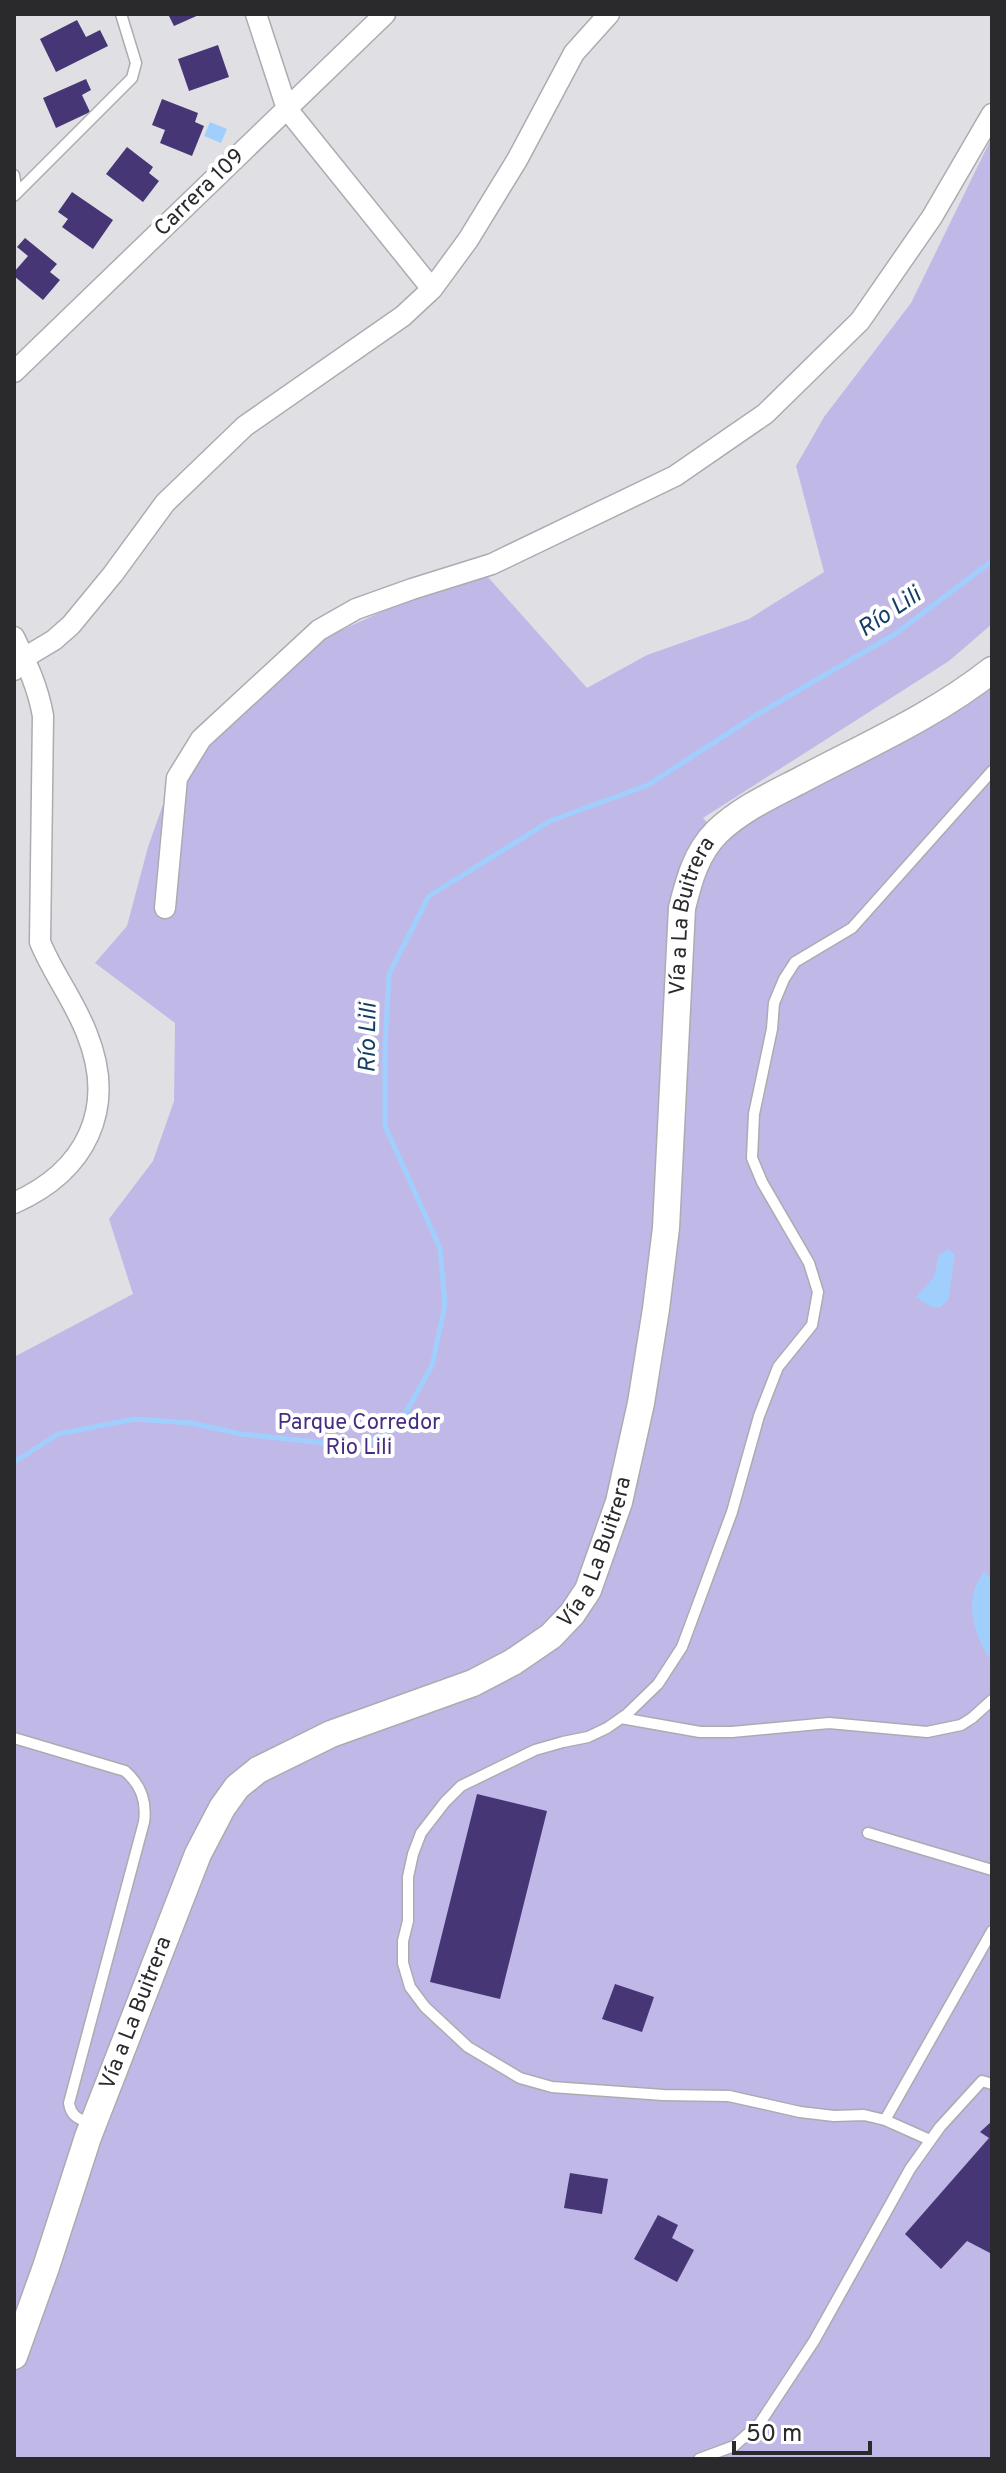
<svg xmlns="http://www.w3.org/2000/svg" width="1006" height="2473" font-family="Overpass,sans-serif">
  <style>
    .green { fill: #c0b8e7 }
    .water { fill: #a0cffe }
    .lines { fill: none; stroke-linecap: round; stroke-linejoin: round }
    .stream { stroke: #a0cffe; stroke-width: 5 }
    .building { fill: #463675 }
    .service-casing { stroke: #acabb0; stroke-width: 13 }
    .minor-casing { stroke: #acabb0; stroke-width: 23 }
    .tertiary-casing { stroke: #acabb0; stroke-width: 29 }
    .service { stroke: #fff; stroke-width: 10 }
    .minor { stroke: #fff; stroke-width: 20 }
    .tertiary { stroke: #fff; stroke-width: 26 }
    .labels { text-anchor: middle; dominant-baseline: central; stroke-width: 8; stroke-linejoin: round; paint-order: stroke }
    .street-label { font-size: 22px; fill: #2a2a2c; stroke: #fff }
    .park-label { font-size: 22px; fill: #462d81; stroke: #fff }
    .water-label { font-size: 24px; font-style: italic; fill: #143e64; stroke: #fff }
  </style>
  <rect width="100%" height="100%" fill="#e0e0e4"/>
  <path class="green" d="M992,137v487l-43,37 -246,157 13,14 276,-162v1789h-978v-1102l119,-63 -24,-75 44,-58 21,-60 1,-78 -80,-60 32,-37 21,-79 29,-82 119,-114 183,-84 108,121 60,-33 102,-36 75,-47 -28,-106 28,-49 87,-114z"/>
  <path class="water" d="M210,122l17,7 -6,14 -17,-7z
    M948,1249l7,6 -7,45 -9,8 -8,-1 -15,-10 18,-20 5,-22z
    M984,1571l8,9v81c-15,-18 -25,-51 -17,-73 2,-6 7,-11 9,-17z"/>
  <g class="lines">
    <path class="stream" d="M14,1462l44,-28 77,-15 55,4 51,11 122,13 39,-28 30,-53 13,-62 -5,-56 -55,-122v-81l4,-71 40,-78 121,-75 98,-36 110,-71 137,-80 97,-73"/>
  </g>
  <path class="building" d="M168,14h33l-27,12z
    M77,20l9,17 14,-7 8,16 -52,26 -16,-33z
    M218,45l11,32 -40,14 -11,-32z
    M86,79l5,11 -9,5 8,17 -34,16 -13,-30z
    M162,99l36,14 -3,9 9,4 -12,30 -32,-13 5,-13 -13,-5z
    M127,147l26,20 -4,6 10,8 -16,21 -37,-28z
    M72,192l41,28 -20,29 -31,-22 6,-8 -10,-7z
    M25,238l32,26 -7,8 10,8 -17,20 -29,-24v-4l14,-16 -11,-9z
    M477,1794l70,17 -47,188 -70,-17z
    M615,1984l39,13 -12,35 -40,-13z
    M992,2121v133l-25,-13 -26,28 -36,-35 84,-96 -9,-6z
    M570,2173l38,6 -6,35 -38,-6z
    M658,2215l20,10 -6,13 22,12 -17,32 -43,-23z"/>
  <g class="lines">
    <g class="service-casing">
      <path id="service" d="M14,175l3,17
        M14,196l118,-118 4,-15 -15,-49
        M621,1718l79,14h32l97,-9 98,9 34,-7 11,-7 20,-18
        M14,1738l111,33c16,14 22,30 19,51l-75,281c2,14 10,16 22,21
        M868,1833l124,37
        M885,2120l107,-189
        M930,2140l-45,-20 -21,-5 -30,1 -34,-4 -71,-16 -66,-1 -111,-8 -32,-9 -52,-31 -43,-40 -15,-20 -7,-24v-22l5,-20v-44l5,-23 8,-21 24,-31 16,-16 74,-36 28,-8 25,-5 19,-9 20,-14 31,-30 24,-37 50,-135 27,-96 19,-49 34,-42 6,-33 -9,-29 -47,-81 -10,-24 2,-44 18,-85 2,-26 10,-24 11,-17 57,-34 140,-157
        M699,2459l35,-13 26,-23 54,-82 96,-172 30,-42 42,-46 10,3"/>
    </g>
    <g class="minor-casing">
      <path id="minor" d="M256,14l31,95 145,180
        M14,372l371,-358
        M14,637c13,27 24,50 29,79l-3,226c13,32 35,60 47,92 30,75 -1,137 -73,169
        M14,670l10,-12 30,-18 17,-15 42,-51 52,-71 80,-77 158,-110 29,-27 36,-49 49,-80 57,-107 35,-39
        M165,908l12,-130 24,-39 118,-109 37,-21 56,-20 80,-25 183,-88 90,-62 95,-93 72,-104 60,-103"/>
    </g>
    <g class="tertiary-casing">
      <g id="tertiary">
        <path id="s1" d="M14,2356l32,-89 42,-130 110,-283 24,-46 15,-21 21,-17 73,-36 142,-51 40,-21 38,-26 21,-22 16,-24 31,-88 22,-99 15,-94 10,-81 16,-320c7,-28 14,-55 35,-76 24,-23 55,-37 84,-52 64,-34 133,-64 191,-110"/>
      </g>
    </g>
    <use href="#service" class="service"/>
    <use href="#minor" class="minor"/>
    <use href="#tertiary" class="tertiary"/>
  </g>
  <g class="labels">
    <g class="street-label">
      <text transform="translate(200 193) rotate(-44)">Carrera 109</text>
      <text stroke="none"><textPath href="#s1" startOffset="1708">Vía a La Buitrera</textPath></text>
      <text stroke="none"><textPath href="#s1" startOffset="1060">Vía a La Buitrera</textPath></text>
      <text stroke="none"><textPath href="#s1" startOffset="364">Vía a La Buitrera</textPath></text>
    </g>
    <g class="park-label">
      <text x="359" y="1423">Parque Corredor<tspan x="359" dy="25">Rio Lili</tspan></text>
    </g>
    <g class="water-label">
      <text transform="translate(890 613) rotate(-34)">Río Lili</text>
      <text transform="translate(369 1038) rotate(-89)">Río Lili</text>
    </g>
  </g>
  <rect width="1006" height="2473" fill="none" stroke="#2a2a2c" stroke-width="32"/>
  <path d="M734 2441v12h136v-12" fill="none" stroke="#2a2a2c" stroke-width="4"/>
  <text x="746" y="2441" font-size="24" fill="#2a2a2c" stroke="#ffffff" stroke-width="6" paint-order="stroke">50 m</text>
</svg>
